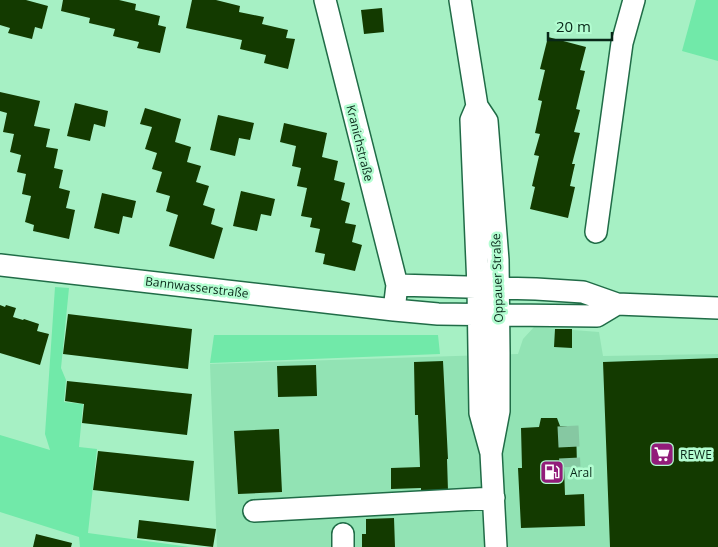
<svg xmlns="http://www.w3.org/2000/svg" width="718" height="547" font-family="'Open Sans',sans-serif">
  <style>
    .built { fill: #92e3b4 }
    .green { fill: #71e9a9 }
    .building { fill: #133a00 }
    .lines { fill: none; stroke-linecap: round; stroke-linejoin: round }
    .minor-tunnel { stroke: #86c8a2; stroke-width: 21; stroke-dasharray: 21 11; stroke-linecap: butt }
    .minor-casing { stroke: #206c47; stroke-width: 24 }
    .minor { stroke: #fff; stroke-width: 21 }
    .labels { text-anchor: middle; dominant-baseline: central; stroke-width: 5; stroke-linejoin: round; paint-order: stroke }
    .street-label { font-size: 12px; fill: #082718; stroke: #b3fdd1 }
    .poi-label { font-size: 12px; fill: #082718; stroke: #b3fdd1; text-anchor: start }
  </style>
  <rect width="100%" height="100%" fill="#a6f0c4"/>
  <path class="built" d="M534,327l65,5 4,24 115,-2v193h-501l-7,-183 308,-10 5,-15z"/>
  <path class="green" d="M696,0h22v61l-36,-10z
    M55,287l14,1 -8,80 5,12 -2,22 19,2 -4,43 18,2 -9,84 102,14h-110l-1,-10 -79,-25v-77l50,15 -5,-16z
    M214,335h224l2,19 -230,9z"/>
  <path class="building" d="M0,0h26l22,6 -6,23 -7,-2 -3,12 -24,-6 2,-5 -10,-3z
    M63,0h56l17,4 -1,6 25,6 -2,9 8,2 -6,26 -23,-5 2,-6 -26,-6 2,-7 -26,-6 1,-5 -29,-7z
    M192,0h24l24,6 -1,6 25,5 -2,7 26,6 -2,8 9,1 -7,30 -24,-6 2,-8 -26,-6 2,-9 -56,-12z
    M382,8l2,24 -20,2 -3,-24z
    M548,37l38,10 -6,23 5,1 -9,38 4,1 -6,22 6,1 -8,31h3l-5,22 5,1 -7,31 -38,-9 5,-22 -3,-1 7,-30 -5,-1 6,-21 -5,-1 7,-32 -4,-1 7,-30 -5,-1z
    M0,92l40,9 -6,25 16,3 -4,18 12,2 -4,19 9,2 -4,18 11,3 -4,17 9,2 -6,29 -36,-8 1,-6 -9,-3 6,-26 -9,-2 4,-20 -9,-2 4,-17 -11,-3 4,-18 -11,-2 4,-19 -7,-2z
    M75,103l33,8 -3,16 -11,-3 -4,17 -23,-5z
    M145,108l36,11 -6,23 16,5 -4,15 14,4 -5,16 13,4 -6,19 12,4 -4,15 12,4 -9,31 -45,-13 9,-31 -12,-4 4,-15 -14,-4 6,-20 -10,-3 5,-16 -12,-4 7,-22 -12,-3z
    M218,115l36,8 -4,17 -11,-2 -4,18 -25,-6z
    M284,123l43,10 -5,24 16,4 -4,19 11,3 -4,17 9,3 -5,20 11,2 -4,17 10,3 -7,26 -32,-7 2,-10 -10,-2 5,-23 -10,-2 2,-9 -11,-2 6,-28 -10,-2 4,-18 -9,-2 4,-20 -16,-4z
    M241,191l34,8 -4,17 -10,-2 -4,17 -24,-5z
    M102,193l34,8 -4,17 -9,-2 -4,18 -25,-6z
    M0,305l5,2 1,-2 10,3 -3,9 10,3 1,-1 15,5 -2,7 12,3 -9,31 -40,-12z
    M68,314l124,15 -4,40 -125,-15z
    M555,329h17v19l-18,-1z
    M718,358v189h-108l-7,-185z
    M443,361l5,98h-1l1,32 -27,1v-4l-30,1v-21l29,-1 -2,-52h-3l-1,-53z
    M316,365l1,31 -39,1 -1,-31z
    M67,381l125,13 -5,41 -105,-12 2,-19 -19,-3z
    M541,418h16l3,8h16l1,40 -13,1 1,28 19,-1 1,32 -64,2 -3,-60h4l-1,-40 18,-1z
    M279,429l3,63 -44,2 -4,-63z
    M98,451l96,10 -5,40 -96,-11z
    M394,518l1,29h-33v-13h4v-15z
    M139,520l77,9 -3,18 -76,-9z
    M36,534l36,9 -1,4h-38z"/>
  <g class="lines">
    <path class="minor-tunnel" d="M568,426l2,41"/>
    <g class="minor-casing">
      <path id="minor" d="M460,0l17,106 10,15 11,139 1,93v58l-8,42
        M477,106l-6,14 7,167 2,126 11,40 5,94
        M596,232l26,-189 12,-43
        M0,265l394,45 3,-25 -72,-285
        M397,285l139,4 47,3 34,12 101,4
        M394,310l44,4 159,2 20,-12
        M254,511l240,-13
        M343,534v13"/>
    </g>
    <use href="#minor" class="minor"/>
  </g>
  <defs>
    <g id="supermarket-square" transform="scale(1.25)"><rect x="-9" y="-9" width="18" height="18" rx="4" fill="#921c7a" stroke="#b3fdd1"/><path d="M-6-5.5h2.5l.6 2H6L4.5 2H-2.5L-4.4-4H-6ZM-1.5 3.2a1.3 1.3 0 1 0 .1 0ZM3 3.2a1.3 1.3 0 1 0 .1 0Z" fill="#fff"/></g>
    <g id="fuel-square" transform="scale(1.25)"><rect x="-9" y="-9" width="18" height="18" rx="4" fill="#921c7a" stroke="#b3fdd1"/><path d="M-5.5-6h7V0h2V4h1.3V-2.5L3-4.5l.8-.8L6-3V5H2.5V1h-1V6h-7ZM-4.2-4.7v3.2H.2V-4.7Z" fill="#fff"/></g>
  </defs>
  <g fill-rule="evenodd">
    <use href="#supermarket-square" x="662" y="454"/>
    <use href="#fuel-square" x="552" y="472"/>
  </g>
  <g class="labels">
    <g class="street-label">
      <text transform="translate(360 143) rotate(76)">Kranichstraße</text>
      <text transform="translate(497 278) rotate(-92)">Oppauer Straße</text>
      <text transform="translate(197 287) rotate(7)">Bannwasserstraße</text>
    </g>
    <g class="poi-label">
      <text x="680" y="454">REWE</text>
      <text x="570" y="472">Aral</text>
    </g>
  </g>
  <path d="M548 32v8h64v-8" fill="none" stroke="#082718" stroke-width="2.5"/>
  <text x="556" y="32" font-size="15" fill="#082718" stroke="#b3fdd1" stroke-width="4" paint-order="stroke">20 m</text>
</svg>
